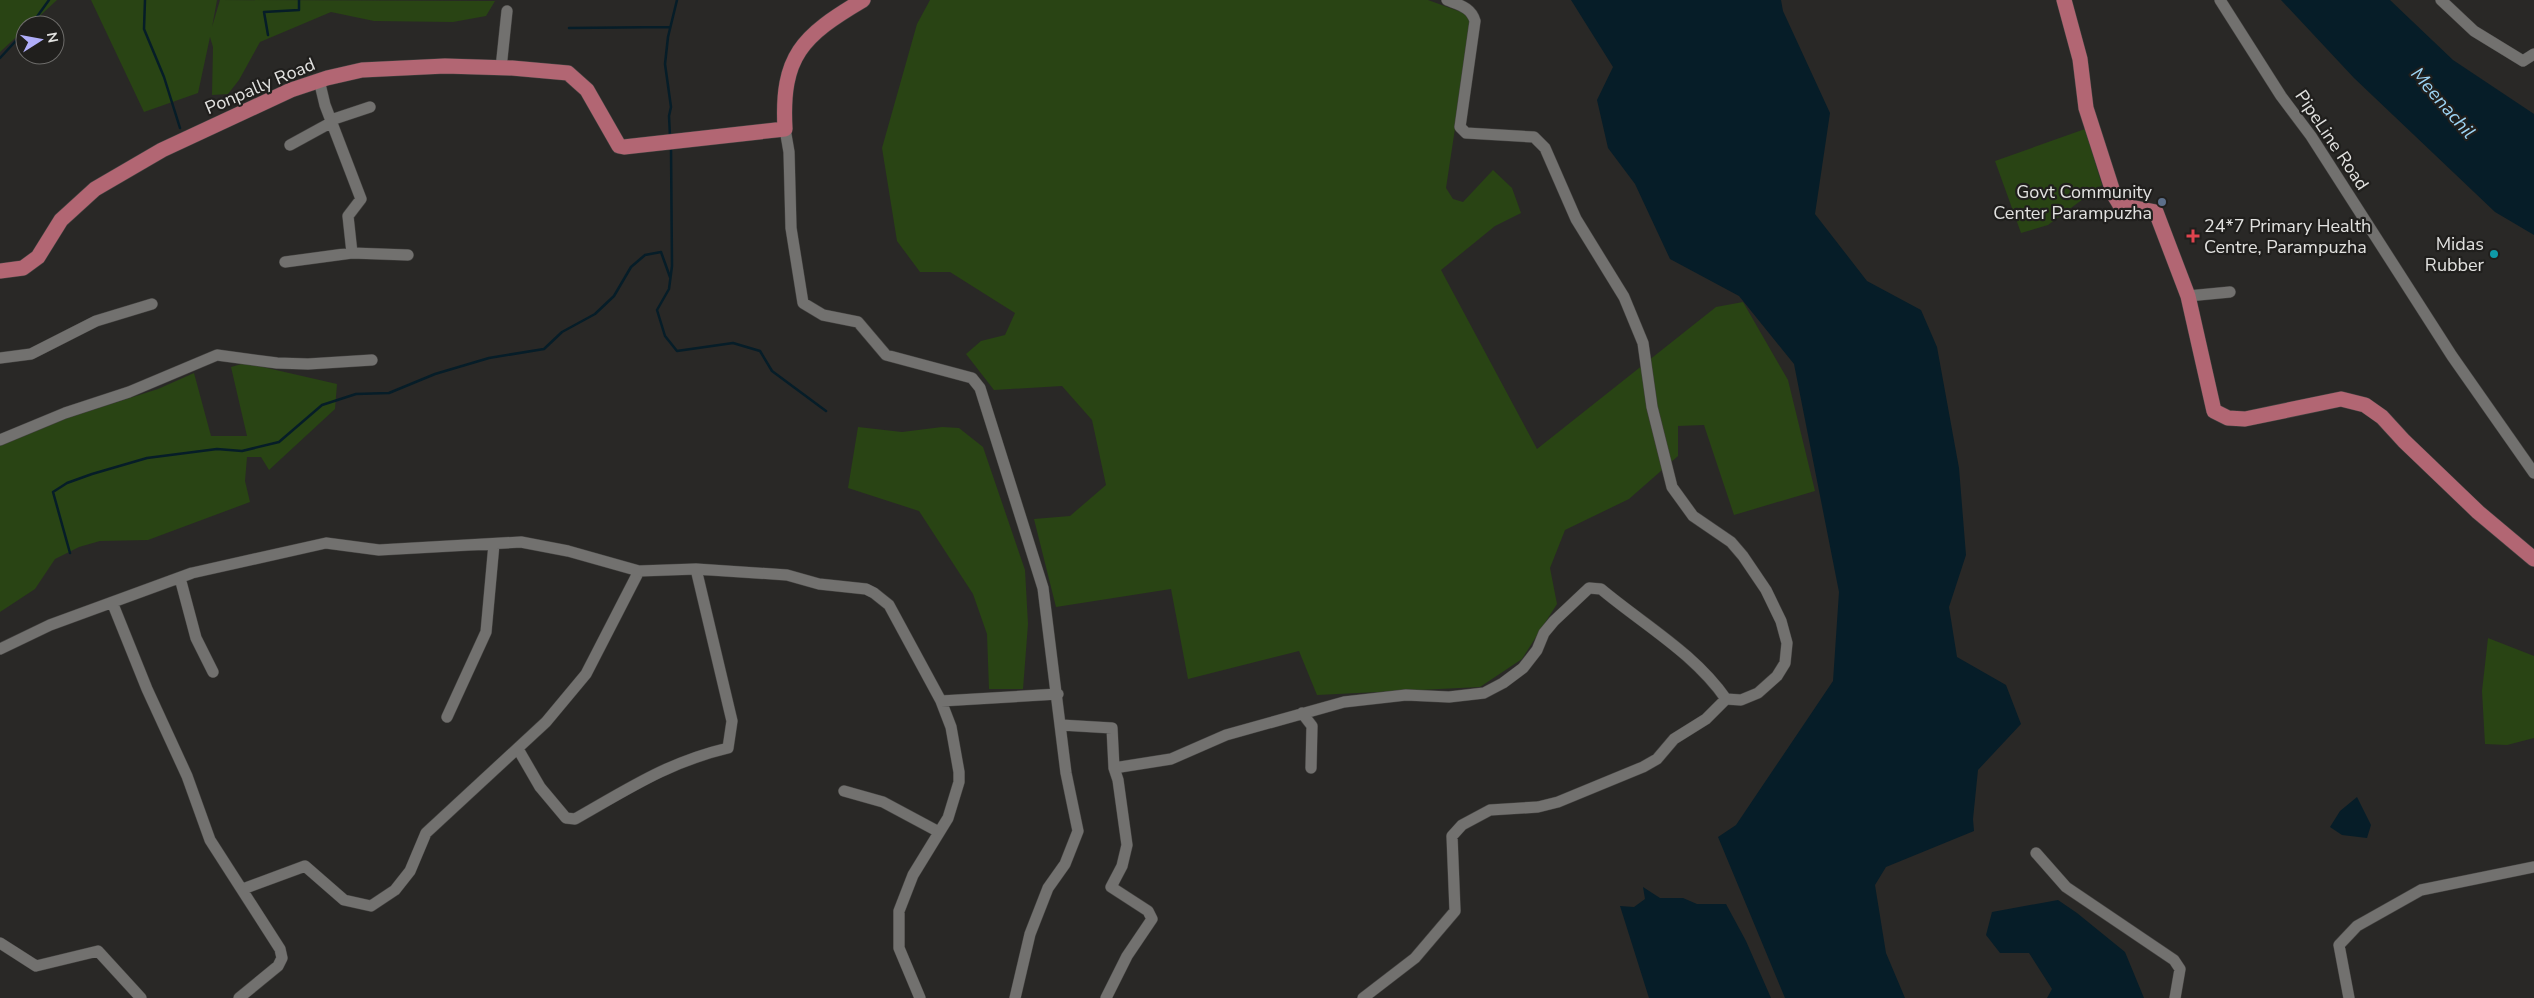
<svg xmlns="http://www.w3.org/2000/svg" width="2534" height="998" font-family="'Nunito Sans',sans-serif">
  <style>
    .green { fill: #294414 }
    .water { fill: #061d28 }
    .lines { fill: none; stroke-linecap: round; stroke-linejoin: round }
    .stream { stroke: #061d28; stroke-width: 2.5 }
    .minor-casing { stroke: #444341; stroke-width: 12 }
    .major-casing { stroke: #444341; stroke-width: 16 }
    .minor { stroke: #72716f; stroke-width: 11 }
    .major { stroke: #b26673; stroke-width: 15 }
    .service-dot { fill: #5c6f8a; stroke: #201f1d; stroke-width: 2 }
    .health-dot { fill: #e0444e; stroke: #201f1d; stroke-width: 2 }
    .culture-dot { fill: #0f9aa8; stroke: #201f1d; stroke-width: 2 }
    .labels { text-anchor: middle; dominant-baseline: central; stroke-width: 4.5; stroke-linejoin: round; paint-order: stroke }
    .street-label { font-size: 18px; fill: #e2e2e0; stroke: #201f1d }
    .poi-label { font-size: 18px; fill: #e2e2e0; stroke: #201f1d; text-anchor: end }
    .water-label { font-size: 19px; font-style: italic; fill: #9dd5f5; stroke: #201f1d }
  </style>
  <rect width="100%" height="100%" fill="#292826"/>
  <path class="green" d="M0,0h57l-27,25h-5v4l-25,23z
    M91,0h126l-5,27 8,-27 275,1 -9,15 -33,6 -79,-1 -43,-9 -71,30 -21,38 -11,14 -16,1 1,-48 -3,-10 -12,56 -54,19z
    M930,0h498l44,16 -26,172 7,11 10,3 30,-32 19,18 9,25 -26,13 -54,44 96,179 179,-142 27,-5 45,78 27,111 -81,24 -30,-90 -26,1v30l-49,43 -64,31 -15,38 7,36 -35,55 -42,28 -163,8 -18,-44 -111,28 -17,-90 -115,18 -22,-88 36,-3 36,-31 -14,-65 -30,-34 -68,4 -28,-36 15,-13 24,-6 10,-22 -65,-41h-30l-23,-31 -15,-93 35,-124z
    M2085,129l17,56 -54,40 -27,8 -26,-72z
    M245,363l92,21 -2,25 -66,61 -8,-13h-14l-2,24 5,21 -102,38 -48,1 -21,6 -24,12 -20,30 -35,23v-167l67,-27 91,-29 36,-16 17,63h36l-16,-69z
    M858,427l44,5 40,-5 17,1 24,19 42,123 3,54 -5,65h-34l-2,-55 -14,-40 -54,-83 -71,-23z
    M2488,638l46,18v82l-27,7 -22,-1 -3,-53z"/>
  <path class="water" d="M1571,0h210l2,11 47,102 -15,101 52,67 54,29 16,37 22,121 7,87 -17,52 8,50 49,28 15,39 -43,46 -5,49 1,12 -88,36 -11,18 11,68 19,45h-120l-67,-161 18,-12 97,-144 6,-89 -45,-228 -55,-68 -69,-37 -35,-75 -27,-36 -11,-48 16,-33z
    M2281,0h109l63,60 81,54v121l-39,-23 -141,-134z
    M2357,797l14,28 -4,13 -25,-3 -12,-8 10,-16z
    M1643,887l17,11h23l14,6h29l20,37 25,57h-122l-29,-92 14,1 11,-8z
    M2058,900l19,13 48,39 19,46h-97l5,-9 -23,-36h-29l-14,-18 6,-23z"/>
  <g class="lines">
    <path class="stream" d="M145,0l-1,29 20,48 16,51
      M31,25l18,-25
      M569,28l101,-1
      M268,35l-4,-23 35,-2v-10
      M0,58l25,-27
      M670,136l-1,-20 2,-9 -6,-43 3,-27 9,-37
      M671,147l1,119 -3,23 -12,21 8,26 12,15 56,-8 27,8 12,20 54,40
      M70,553l-17,-61 14,-9 25,-9 55,-16 70,-9 25,2 37,-9 43,-37 34,-11 33,-1 46,-19 54,-16 55,-9 18,-17 33,-18 19,-18 17,-29 14,-12 16,-3 9,25"/>
    <g class="minor-casing">
      <path id="minor" d="M2220,0l61,96 30,40 141,220 82,117
        M2441,0l33,31 49,30 11,-7
        M501,68l6,-57
        M319,80l6,25 36,94 -13,17 4,37
        M331,120l39,-13
        M785,129l4,23 2,76 12,75 20,12 35,7 28,33 86,23 8,10 63,200 23,185 12,58 -13,33 -17,24 -18,46 -15,64
        M290,145l42,-23
        M285,262l67,-9 56,2
        M2188,296l42,-4
        M0,358l31,-4 65,-33 56,-17
        M0,440l65,-27 64,-21 88,-37 60,8 31,1 64,-4
        M180,578l16,60 17,34
        M112,602l35,87 40,87 23,64 70,109 2,9 -4,8 -39,32
        M0,649l50,-24 142,-52 134,-30 53,7 142,-8 47,9 71,20 57,-2 91,6 32,9 47,5 8,4 15,12 52,96 10,26 8,45v10l-11,36 -35,57 -14,36v37l21,50
        M941,701l117,-7
        M1302,713l10,13 -1,42
        M447,717l39,-85 8,-88
        M1061,725l51,3 2,40 4,12 9,65 -5,21 -11,21 37,24 4,8 -25,37 -21,42
        M518,749l22,38 26,31 9,1c53,-30 93,-57 153,-71l4,-27 -36,-152
        M1114,768l57,-9 55,-24 118,-33 62,-7 43,2 35,-4 19,-10 20,-15 14,-18 7,-17 10,-12 35,-33 12,1c43,36 93,64 125,110l15,1 17,-7 19,-17 8,-13 2,-20 -6,-22 -15,-31 -23,-34 -12,-14 -38,-26 -21,-29 -20,-80 -9,-64 -19,-46 -48,-78 -31,-71 -11,-11 -68,-4 -6,-6 15,-106c-4,-14 -16,-16 -28,-21
        M844,791l39,11 56,30
        M2036,853l30,34 108,73 6,9 -5,29
        M243,889l62,-23 39,34 27,6 24,-16 15,-19 16,-38 120,-111 40,-48 53,-103
        M0,943l36,23 62,-15 43,47
        M1363,998l52,-40 40,-47 -3,-75 10,-11 28,-15 48,-3 20,-5 85,-35 14,-8 17,-20 32,-20 20,-20
        M2349,998l-10,-53 18,-19 64,-36 113,-23"/>
    </g>
    <g class="major-casing">
      <path id="major" d="M2064,0l16,59 6,49 28,87 6,10 36,7 32,84 26,115 14,7 17,1 96,-20 24,6 17,12 22,24 74,71 56,47
        M0,271l23,-3 15,-11 23,-37 34,-31 67,-39 129,-60 36,-12 35,-8 83,-4 67,2 56,5 19,17 32,56 5,1 161,-18c-4,-73 17,-93 78,-129"/>
    </g>
    <use href="#minor" class="minor"/>
    <use href="#major" class="major"/>
  </g>
  <circle class="service-dot" cx="2162" cy="202" r="5"/>
  <path class="health-dot" d="M2190.5 228.5h5v5h5v5h-5v5h-5v-5h-5v-5h5z"/>
  <circle class="culture-dot" cx="2494" cy="254" r="5"/>
  <g class="labels">
    <g class="street-label">
      <text transform="translate(260 86) rotate(-23)">Ponpally Road</text>
      <text transform="translate(2332 140) rotate(56)">PipeLine Road</text>
    </g>
    <g class="poi-label">
      <text x="2152" y="192">Govt Community<tspan x="2152" dy="21">Center Parampuzha</tspan></text>
      <text x="2204" y="226" text-anchor="start">24*7 Primary Health<tspan x="2204" dy="21">Centre, Parampuzha</tspan></text>
      <text x="2484" y="244">Midas<tspan x="2484" dy="21">Rubber</tspan></text>
    </g>
    <g class="water-label">
      <text transform="translate(2443 103) rotate(49)">Meenachil</text>
    </g>
  </g>
  <g transform="translate(40 40) rotate(79)"><circle r="24" fill="#201f1d" stroke="#6e6d6b"/>
  <path d="M0-4L9 19L0 12L-9 19Z" fill="#b0aefa"/>
  <text y="-8" font-size="14" font-weight="bold" text-anchor="middle" fill="#e2e2e0">N</text>
  </g>
</svg>
